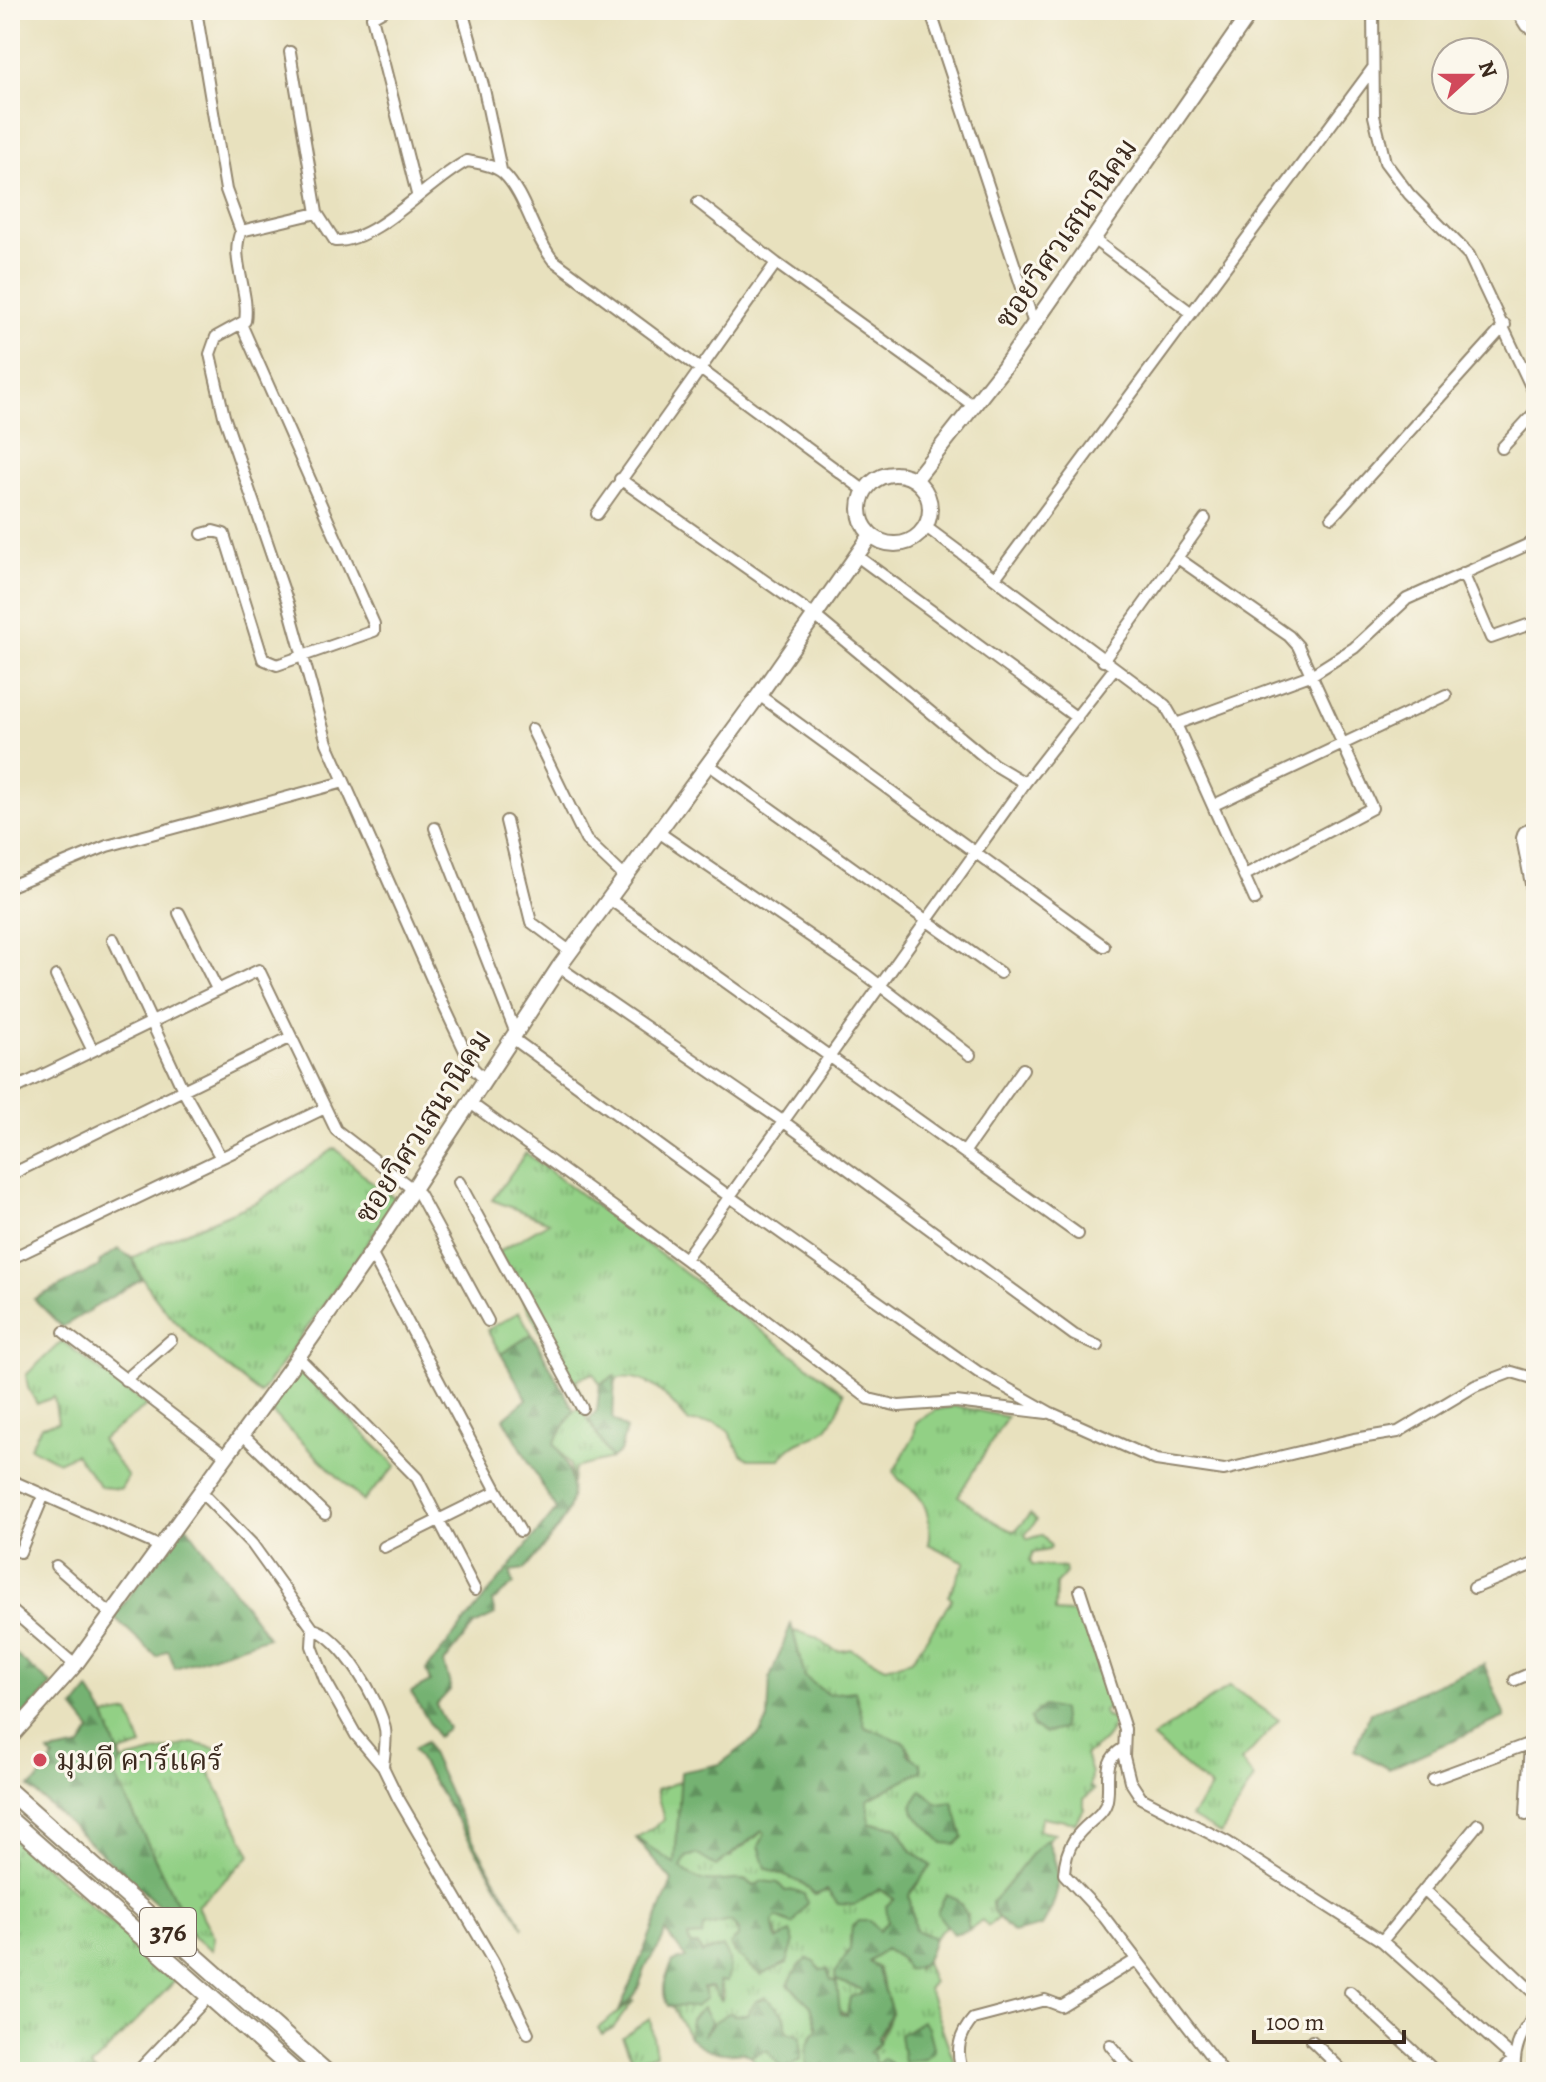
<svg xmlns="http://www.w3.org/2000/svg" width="1546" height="2082" font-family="Alegreya,'Noto Serif Thai',serif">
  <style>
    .grass { fill: url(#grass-tufts); stroke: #667d52; stroke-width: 2 }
    .forest { fill: url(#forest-firs); stroke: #586e48; stroke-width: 2 }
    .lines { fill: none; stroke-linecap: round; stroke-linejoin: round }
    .street-casing { stroke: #92866e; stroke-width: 14 }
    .secondary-casing { stroke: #92866e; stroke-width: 18 }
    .primary-casing { stroke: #92866e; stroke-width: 20 }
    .street { stroke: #fff; stroke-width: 10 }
    .secondary { stroke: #fff; stroke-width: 14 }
    .primary { stroke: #fff; stroke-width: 16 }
    .poi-dot { fill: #d1495b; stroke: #fbf7ec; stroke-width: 3 }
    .labels { text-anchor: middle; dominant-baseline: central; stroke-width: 6; stroke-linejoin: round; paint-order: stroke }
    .shield { fill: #fbf7ec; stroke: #75685c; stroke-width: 2 }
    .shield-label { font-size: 28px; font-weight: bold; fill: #3b2a1e }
    .street-label { font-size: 30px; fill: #3b2a1e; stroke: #fbf7ec }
    .poi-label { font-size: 30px; fill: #3b2a1e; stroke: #fbf7ec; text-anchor: start }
  </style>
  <defs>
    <pattern id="grass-tufts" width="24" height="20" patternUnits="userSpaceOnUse" patternTransform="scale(2)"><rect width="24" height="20" fill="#92d085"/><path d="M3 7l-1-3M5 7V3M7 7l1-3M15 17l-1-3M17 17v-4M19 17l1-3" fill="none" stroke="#78a96c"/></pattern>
    <pattern id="forest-firs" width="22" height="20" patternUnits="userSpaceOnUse" patternTransform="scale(2)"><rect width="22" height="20" fill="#75b272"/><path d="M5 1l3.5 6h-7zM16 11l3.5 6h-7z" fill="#61915d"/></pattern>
  </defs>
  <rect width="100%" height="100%" fill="#fbf7ec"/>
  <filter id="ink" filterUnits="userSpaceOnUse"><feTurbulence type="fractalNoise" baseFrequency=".0125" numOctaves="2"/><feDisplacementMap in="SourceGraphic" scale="16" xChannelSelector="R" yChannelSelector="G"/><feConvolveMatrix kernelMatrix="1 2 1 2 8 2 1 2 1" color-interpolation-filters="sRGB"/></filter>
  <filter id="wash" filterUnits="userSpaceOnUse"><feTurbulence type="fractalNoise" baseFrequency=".006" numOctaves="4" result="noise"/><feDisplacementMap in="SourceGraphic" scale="32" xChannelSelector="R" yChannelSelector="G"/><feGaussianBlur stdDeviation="1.8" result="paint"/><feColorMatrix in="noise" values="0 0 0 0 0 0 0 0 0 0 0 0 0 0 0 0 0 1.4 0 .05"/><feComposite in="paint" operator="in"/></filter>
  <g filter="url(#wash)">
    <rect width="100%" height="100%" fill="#e8e1be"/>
    <path class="grass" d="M335,1148l36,34 27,18 -138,194c-48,-38 -103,-79 -128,-136l32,-17 93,-39z
      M526,1153l318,240c-18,61 -38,31 -64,66h-31l-8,-5 -13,-24 -13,-7 -26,-1c-20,-22 -38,-49 -71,-44l-4,9v-10l-14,7 -7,-11 -17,7 9,25 -3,4 29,50 -37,9 -2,16 -2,-19 -16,-22 20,-33 7,-2 -83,-156 51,-30 -57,-22z
      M519,1312l13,22 -31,20 -14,-24z
      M62,1341l85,65 -46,34 27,37 -7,12 -20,-2 -26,-33 -17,8 -28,-15 11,-21 17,-4 -4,-25 -17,7 -9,-16 -2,-13z
      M299,1368l97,98 -33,35 -93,-90z
      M956,1406l51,11 -49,79c15,9 43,34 57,35l15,-17 7,6 -12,15 3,4 14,-4 9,11 -3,4 -15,3 -3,7 2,5 33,3 1,5 -10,11 -1,28 28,2 26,95 -6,1 3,7 7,2c0,18 -15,27 -28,36l6,18 -1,13 4,4 -10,9v10l-8,14 -34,-6 -4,13 17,3c-25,20 -40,46 -63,69l1,10 5,6 -10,8 -6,-6 -13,10 -2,-16 -19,10 -14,14 -19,-8 -6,-35 22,-29 -19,-15 -16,-25 -26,-2 -3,-24 53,-29 -15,-28 -41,-16 -59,-50 -12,-46c8,2 21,4 27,9 10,8 15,14 30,9l36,18 26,-7 40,-61 -4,-3 17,-34 -37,-18c3,-17 1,-37 -11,-50 -8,-9 -19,-11 -23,-23l20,-35 2,-14 20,-12z
      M1230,1686l49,34 -38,42 13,16 -33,56 -30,-17 20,-29 -59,-50z
      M129,1712l13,34 -22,7 2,8 70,-18 31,7 -20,9 48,96 -54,51 17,31 -2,13 -19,-13 -79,-163 7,-13 -16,-45z
      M681,1781l-6,84 -39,-27 28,-18 -8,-30z
      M762,1831l3,2 1,35 36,15 13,12 12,-5 36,10 17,-11 14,10 -6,22 -9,11 -29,4v13l-15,24 6,9 20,7 1,4 -12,4 -3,18 -59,-31 23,22 7,23 -8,9 -1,34 -16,-3 -32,3 -10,-16 47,-23h-11l-2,-17 -18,-18 -20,17 -33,7 -11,14 4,-19 -4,-9 -14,29 -18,-32 24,2 7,-19 10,-1 9,13 3,-4 -13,-46 -10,4 -11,-8 -3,-9 15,-10 29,-6c14,17 8,39 30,54l26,-12 -14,-41 3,-5 17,7 -9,-33 -30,-5 -7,-6 -42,3 -13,-5 -11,-10 5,-11 11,-3 33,4c9,-12 22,-15 32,-27z
      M10,1837l167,142 -86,88 5,5h-86z
      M885,1949l32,20 8,-7 8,21 -5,6 30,83h-57l-26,-5 -6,-14 7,-5 16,-36 -14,-44 -9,-6z
      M634,2000l-21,28 -11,6 -4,-6z
      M650,2019l6,35 -23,7 -11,-24z"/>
    <path class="forest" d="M118,1249l14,9 9,21 -79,48 -28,-28 66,-33 -1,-4z
      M532,1334l42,76 -20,33c39,57 7,81 -29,126l-15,2 4,13 -22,18 3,13 -21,10 -30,38 7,26 -15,16 12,23 -11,8 -26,-44 19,-10 -4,-12 130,-160 -52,-92 23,-19 -26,-45z
      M615,1376l-2,43 13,10 -6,23 -9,7 -22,-39 8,-10 3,-26z
      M184,1522l84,115 -93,31 -7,-18 -11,7 -43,-40z
      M791,1624l14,53 22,17 28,-3 10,36 40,16 4,12 12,8v8l-54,29 3,24 26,2 16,25 19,15 -22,29 6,35 19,8c-5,18 -8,30 -28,32l-6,-12 -15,-9 -16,13 8,6 15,44 -14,25v7l-9,9 5,3 2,10 8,-8 17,14h-92c-6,-18 -3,-30 9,-43l-7,-23 -23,-22 11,-19 8,-6 8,3 5,8 7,-1 4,11 6,2 3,32 7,1 3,-18 11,-4v-4l-25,-9 -1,-7 15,-24 2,-22 7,-6h11l9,10 9,-10 -2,-15 8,-7 -14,-10 -26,16 -16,-1 -11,-14 -12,5 -13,-12 -36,-15 -7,-22 6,-12 -3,-3 -46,35 -20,-12 -10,3 -5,11c30,28 53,1 73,18l8,-5 16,2 7,8 10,-1 9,4 3,9 -14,21 -16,-7 -4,5 4,18 13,-8 4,10 -7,21 -26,12 -24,-20 -7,-11 8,-7v-7l-7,-9 -28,6 -1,9 -14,1 2,8h7l5,9 21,-7c8,9 7,23 4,34h-8l3,20 -10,-14h-9l3,11 -11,9 -27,-1c-8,-15 -3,-29 5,-44l13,-4 -21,-27c-5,21 -11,19 -18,34 -9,19 -8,32 -27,44l52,-128 -36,-43 39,26 6,-92 39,-8 39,-29 9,-15 2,-42z
      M10,1650l42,35 -42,47z
      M1484,1664l21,53 -116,52 -35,-19 16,-37z
      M89,1690l16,26 16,45 -7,13 79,163 -164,-150 8,-5 17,-24 -5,-5 32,-6 10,-17 -17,-21z
      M1044,1706l17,4 2,19 -19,4 -11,-6 -3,-9z
      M426,1742l36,79 62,107 -111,-179z
      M922,1790l16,14 15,-2 10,35 -7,7 -13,-1 -29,-30 -2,-8z
      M1047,1839c15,36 16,52 -5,87l-29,7 -20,-21 -1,-10c21,-20 33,-46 55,-63z
      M946,1894c16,6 21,19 22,36l-15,4 -16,-21z
      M766,1997l19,19 1,16 15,4v23l-18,11 -16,-20 -16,6 -8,-4c-21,4 -38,0 -54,-15l2,-18 11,-11 9,14 -8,14 11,-14 17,-10 3,3h13l9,-14z
      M922,2021l6,7 6,23 -9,8 -21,3 -4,-27z"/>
  </g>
  <g filter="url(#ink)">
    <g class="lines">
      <g class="street-casing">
        <path id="street" d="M196,10l30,180 15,41
          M384,10l-12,7 45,177
          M462,10l22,79 17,81
          M930,10l104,314
          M1373,10l1,106 11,46 24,32 60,61 67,142
          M1516,10l10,16 10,5
          M290,52l27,161
          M698,202l78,61
          M1093,239l96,72
          M1502,448l34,-37
          M620,479l195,137 178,148 32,19
          M597,514l179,-251 198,143
          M1332,517l173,-192
          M926,527l239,178 11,19 79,176
          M202,534l11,-3 11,3 39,125 14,6 97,-34v-7l-132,-298
          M857,556l220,162
          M1179,559l110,77 9,10 74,162 -127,67
          M1463,573l28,65 45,-16
          M995,578l378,-510
          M1103,661l102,-142
          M759,695l345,251
          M1176,724l137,-50 41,-26 53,-49 129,-58
          M532,729l54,111 39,37
          M708,764l292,209
          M1214,805l232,-110
          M506,821l25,101 40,30
          M1536,826l-12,6 -2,6 14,72
          M435,828l80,203
          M657,831l208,143 105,81
          M10,886l97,-40 237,-64
          M608,898l470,336
          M179,913l38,76
          M113,939l71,153 37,66
          M559,967l225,155 290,213 24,11
          M56,976l36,73
          M511,1037l219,160 248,175 73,41 105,47 68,10 130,-31 44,-7 77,-46 37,-14 24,7
          M483,1078l-10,-10 -30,-64 -116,-261 -39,-140 -64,-187 -14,-62 6,-17 29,-16c5,-29 -16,-63 -4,-90l76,-18 18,28c43,1 93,-60 132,-80 11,2 27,4 36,12 23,22 29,61 50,87l312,231
          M10,1091l249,-121 77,160 83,64 69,127
          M469,1102l216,157 184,140 30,7 57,-4 91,11
          M965,1151l58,-82
          M10,1175l281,-138
          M459,1182l123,226
          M371,1253l126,238 -113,56
          M10,1259l315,-151
          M685,1259l340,-476 88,-113
          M64,1332l163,125
          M298,1357l119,121 58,112
          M125,1380l46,-40
          M243,1435l82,79
          M1536,1478v28
          M10,1480l149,66
          M497,1491l23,40
          M201,1492l51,52 61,85c27,6 67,72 72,100 2,11 -1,26 -2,38
          M20,1552l23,-55
          M56,1566l55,48
          M1474,1588l62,-25
          M1080,1590l45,139 -1,28 6,24 11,17 86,44 155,99 132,118 -14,13
          M10,1609l65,56
          M313,1629l-1,17 13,34 31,55 27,32 15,31 95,163 35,72
          M1515,1680l21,-9
          M1122,1749c-21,13 -11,30 -15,51 -4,24 -40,23 -43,74l40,43 119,155
          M1433,1779l103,-38
          M1526,1815l4,-71
          M1425,1890l111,105
          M1382,1941l96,-117
          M1350,1992l86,80
          M1312,2041l32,31
          M1110,2045l23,27
          M137,2072l72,-76
          M963,2072c-8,-21 -4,-37 10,-53l72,-19 16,6 75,-46
          M1515,2072c-2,-22 6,-41 21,-57"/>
      </g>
      <g class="secondary-casing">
        <path id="secondary" d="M860 509a35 35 0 1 1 70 0a35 35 0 1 1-70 0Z
          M915,480l90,-114 247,-356
          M10,1738l65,-73 223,-308 73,-104 188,-286 200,-272 112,-160"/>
      </g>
      <g class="primary-casing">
        <path id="primary" d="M10,1792l316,280
          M10,1820l285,252"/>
      </g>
      <use href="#street" class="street"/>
      <use href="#secondary" class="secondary"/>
      <use href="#primary" class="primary"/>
    </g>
  </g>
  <circle class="poi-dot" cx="40" cy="1760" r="8"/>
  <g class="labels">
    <rect class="shield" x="140" y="1908" width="56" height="48" rx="6"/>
    <g class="shield-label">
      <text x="168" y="1932">376</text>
    </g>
    <g class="street-label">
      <text transform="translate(1066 233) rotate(-55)">ซอยวิศวเสนานิคม</text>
      <text transform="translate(423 1126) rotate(-57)">ซอยวิศวเสนานิคม</text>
    </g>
    <g class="poi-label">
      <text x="56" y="1760">มุมดี คาร์แคร์</text>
    </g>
  </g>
  <rect width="1546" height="2082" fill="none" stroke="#fbf7ec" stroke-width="40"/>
  <g transform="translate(1470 76) rotate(69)"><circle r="38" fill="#fbf7ec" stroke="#aea59a" stroke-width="2"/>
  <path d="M0-6L14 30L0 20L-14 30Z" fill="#d1495b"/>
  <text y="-12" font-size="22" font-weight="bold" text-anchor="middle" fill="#3b2a1e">N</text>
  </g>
  <path d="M1254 2030v12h150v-12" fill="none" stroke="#3b2a1e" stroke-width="4"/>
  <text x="1266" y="2030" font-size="24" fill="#3b2a1e" stroke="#fbf7ec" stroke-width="6" paint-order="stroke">100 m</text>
</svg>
